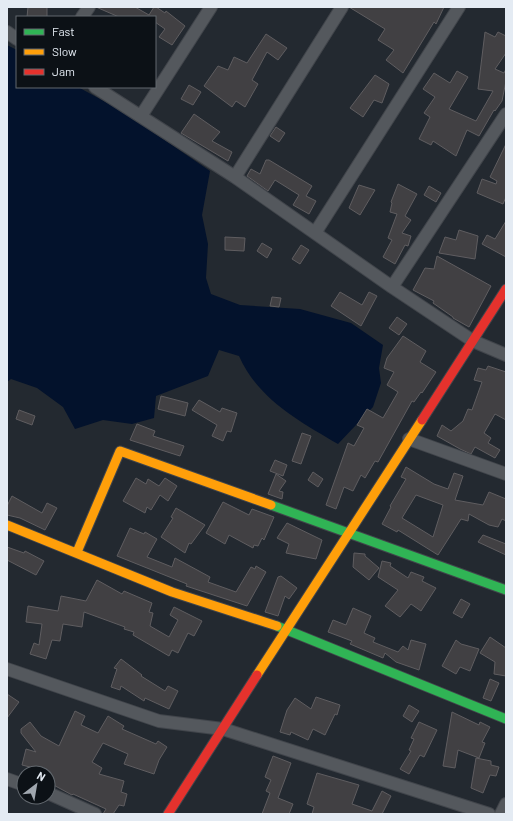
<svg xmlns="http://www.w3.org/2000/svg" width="513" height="821" font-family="Barlow,sans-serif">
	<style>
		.water { fill: #03122c }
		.building { fill: #414043; stroke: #5f5d60; fill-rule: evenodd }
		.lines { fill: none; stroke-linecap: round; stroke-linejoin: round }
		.street-casing { stroke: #41454b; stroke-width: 14 }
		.fast-casing { stroke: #41454b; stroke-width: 11 }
		.slow-casing { stroke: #41454b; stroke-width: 11 }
		.jam-casing { stroke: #41454b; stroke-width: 11 }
		.street { stroke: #54585d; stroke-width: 12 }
		.fast { stroke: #30b455; stroke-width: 9 }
		.slow { stroke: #ff9f0a; stroke-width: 9 }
		.jam { stroke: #e5322d; stroke-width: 9 }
	</style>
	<rect width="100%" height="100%" fill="#232930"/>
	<path class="water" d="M7 45 17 50V87H78L122 111 210 171 202 215 208 244 206 278 211 294 240 305 300 309 351 323 383 345 379 368 381 383 373 407 338 444C299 421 258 399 239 356L219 350 208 376 156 396 154 418 132 424 103 420 75 429 63 407 37 388 11 379 7 382Z"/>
	<path class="building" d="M28 7H47V17H27Z
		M96 7H135L149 15 154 7H156L165 13 166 11 185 26 172 45 159 37 165 29 155 22V17H119Z
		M349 7H444L436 24 434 22 403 73 386 60 394 50 378 40 385 29Z
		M485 32 495 37 498 32 506 36V53L495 69 504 73 506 69V81L502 101 495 111 494 110 479 136 467 130 456 156 433 141 431 145 419 139 430 117 424 113 435 97 423 89 434 73 450 83 457 71 468 77 449 109 476 121 493 91 478 89Z
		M266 34 287 48 278 60 267 52 252 80 258 84 245 107 236 101 232 107 204 86 218 66 228 70 234 57 247 63Z
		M375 75 389 84 382 103 374 100 363 117 350 108Z
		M189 85 201 92 193 105 181 99Z
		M194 114 220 132 212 141 232 152 228 161 181 133Z
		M276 127 285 133 279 142 270 136Z
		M506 144V197L503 204 477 193 482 179 496 184 497 181 490 177Z
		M266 160H269L312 186 306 196 316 201 309 214 293 205 299 195 275 180 268 191 247 176 251 169 260 174Z
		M398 184 417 194 405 216 411 220 402 233 411 236 408 246 405 245 395 264 383 257 392 240 388 238 397 214 390 212 392 203 391 202Z
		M359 185 375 190 360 215 349 208Z
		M429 186 441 193 436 202 424 195Z
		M506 221V257L482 244 487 235 495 239Z
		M459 230 478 236 475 259 439 253 445 237 456 240Z
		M225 237 245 238 244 251 225 250Z
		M262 243 272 249 267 258 257 251Z
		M301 245 309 250 300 264 292 259Z
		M437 256 491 286 469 327 453 318V317L433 303 434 301 413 290 425 268 434 269Z
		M340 292 362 305 369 292 377 296 361 326 331 306Z
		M272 297 281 298 279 307 270 306Z
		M397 317 407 324 399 335 389 328Z
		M403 336 426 351 420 362 436 372 422 393 421 392 414 402 412 401 378 462 375 461 365 478 361 475 353 491 344 487 336 509 326 505 348 443 354 446 364 428 357 425 367 409 383 418 398 392 387 385 394 372 384 368 387 358Z
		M488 366 506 372V420L495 414 484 433 491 438 488 443 500 450 495 458 475 447 471 454 460 449 437 436 442 425 451 431 463 421 468 409 472 410 482 382 474 380 478 368 486 370Z
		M161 396 188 403 185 416 158 409Z
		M199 400 220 412 222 408 237 413 231 432 227 431 223 441 212 436 217 425 192 410Z
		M19 410 35 416 32 425 16 419Z
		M137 424 155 431 153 436 184 446 180 456 130 440Z
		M302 433 311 436 301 464 292 461Z
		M275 460 287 465 283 476 270 471Z
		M406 467 434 484 448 489 454 473 463 476 455 500 483 505 489 492 506 499V521L502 519 498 527 489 525 469 514 468 521 461 519 438 555 398 530 397 532 382 524 391 507 390 506 406 479 401 477ZM416 495 443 505 433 537 402 518Z
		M313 472 323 479 318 487 308 480Z
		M276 474 286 481 279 491 283 492 282 499 268 494Z
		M136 478 146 484 148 479 159 486 165 478 177 486 168 501 160 495 151 510 147 507 145 513 123 501Z
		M12 496 42 513 47 503 57 508 45 530 20 518 7 515V506Z
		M223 502 249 515 252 509 274 517 264 540 262 538 258 546 254 545 253 548 229 535 225 544 206 533Z
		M176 508 205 525 191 544 189 543 185 553 161 537 173 518 171 517Z
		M287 523 322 540 316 559 286 553 289 544 277 538Z
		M130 528 144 534 145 532 157 539 147 557 172 567 175 558 210 577 208 582 236 592 251 567 255 569 256 566 266 572 247 606 186 586 187 584 117 556Z
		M483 535 506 544V555L478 542Z
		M7 547 24 553 25 551 44 561 36 575 7 560Z
		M354 553 365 554V556L379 568 369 580 353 567Z
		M382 561 391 563 390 566 408 578 411 572 424 577 422 581 436 588 421 611 411 604 400 617 385 606 398 590 378 577Z
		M281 576 297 588 289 599 285 596 278 616 265 612 278 577Z
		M97 580 122 594 124 591 152 603 149 612 153 613 150 626 169 637 178 620 170 615 174 607 202 621 194 636 188 633 178 653 172 650 169 656 133 635 134 632 124 629 125 627 84 612 82 627 63 624 60 641 52 640 46 659 30 654 34 643 39 645 42 624 26 622 28 606 58 611 61 596 86 601Z
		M461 599 470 604 462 618 453 613Z
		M353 608 371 616 364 633 375 638 373 642 398 652 403 646 408 650 411 640 426 644 419 670 396 662 385 653 383 658 350 644 352 641 328 632 333 620 346 625Z
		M490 637 506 648V676L494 674 495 662 480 653Z
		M456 640 461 644 479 649 470 671 460 667 456 674 442 666Z
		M121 659 142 675 141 676 165 691 168 686 178 691 169 709 145 698 144 701 121 686 120 690 111 687 117 669 114 668Z
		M490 679 499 683 491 701 483 698Z
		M7 694 19 702 7 718Z
		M316 697 340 705 337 715 335 714 325 735 313 729 308 740 291 732 290 735 280 732 287 710 295 698 311 709Z
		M409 705 419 711 412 722 403 716Z
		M75 711 85 716 81 725 98 733 108 716 124 726 122 729 156 744 158 741 167 747 159 760 154 774 124 764 128 754 103 743 92 762 102 768 99 774 124 781 121 792 127 794 124 806 119 805 113 814H103L106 809 73 794 72 795 48 782V773H28L30 767 22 765 26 749 36 752 21 733V729L30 722 41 736 59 746Z
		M452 712 479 725 480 722 490 727 482 742 485 743 479 758 458 750 455 768 443 766Z
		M419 722 437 730 424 757 420 755 409 774 400 769 411 751 409 750 414 739 411 738Z
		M273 756 291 763 278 798 293 804 289 814H262L270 793 266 791 271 780 265 777Z
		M476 758 491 761V765L499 767 496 776 490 775 483 793 471 788Z
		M317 773 359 785 352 804 372 811 382 791 391 796 382 814H312L314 807 307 804Z"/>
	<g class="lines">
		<defs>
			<path id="street" d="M82 17 89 7
				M7 32 17 39
				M95 87 235 177 392 287 473 341 506 355
				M141 116 211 7
				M235 177 342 7
				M315 233 459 7
				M392 287 506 114
				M409 439 506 474
				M7 669 159 721 223 729 489 814
				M7 779 24 785
				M48 793 95 814
				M501 814 506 804"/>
			<path id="fast" d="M271 505 506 590
				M277 626 506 719"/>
			<path id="slow" d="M7 525 172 592 277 626
				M77 552 120 451 271 505
				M257 675 422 420"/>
			<path id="jam" d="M422 420 506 289
				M168 814 257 675"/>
		</defs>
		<use href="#street" class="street-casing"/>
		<use href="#fast" class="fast-casing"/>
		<use href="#slow" class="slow-casing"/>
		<use href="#jam" class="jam-casing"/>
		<use href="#street" class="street"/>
		<use href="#fast" class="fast"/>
		<use href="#slow" class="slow"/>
		<use href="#jam" class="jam"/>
	</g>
	<rect width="513" height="821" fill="none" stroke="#e4ebf3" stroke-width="16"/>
	<rect x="16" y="16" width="140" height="72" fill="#0c1116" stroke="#62686e"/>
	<rect x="24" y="29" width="20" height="6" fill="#30b455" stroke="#62686e"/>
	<text x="52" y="36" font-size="12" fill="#e4ebf3">Fast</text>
	<rect x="24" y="49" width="20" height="6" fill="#ff9f0a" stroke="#62686e"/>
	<text x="52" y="56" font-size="12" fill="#e4ebf3">Slow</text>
	<rect x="24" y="69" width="20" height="6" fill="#e5322d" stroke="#62686e"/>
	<text x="52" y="76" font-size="12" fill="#e4ebf3">Jam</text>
	<g transform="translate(36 785) rotate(31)"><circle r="19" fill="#0c1116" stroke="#62686e"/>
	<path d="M0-3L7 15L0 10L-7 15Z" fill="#a0a7af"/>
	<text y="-6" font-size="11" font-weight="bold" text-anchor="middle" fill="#e4ebf3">N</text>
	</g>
</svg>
